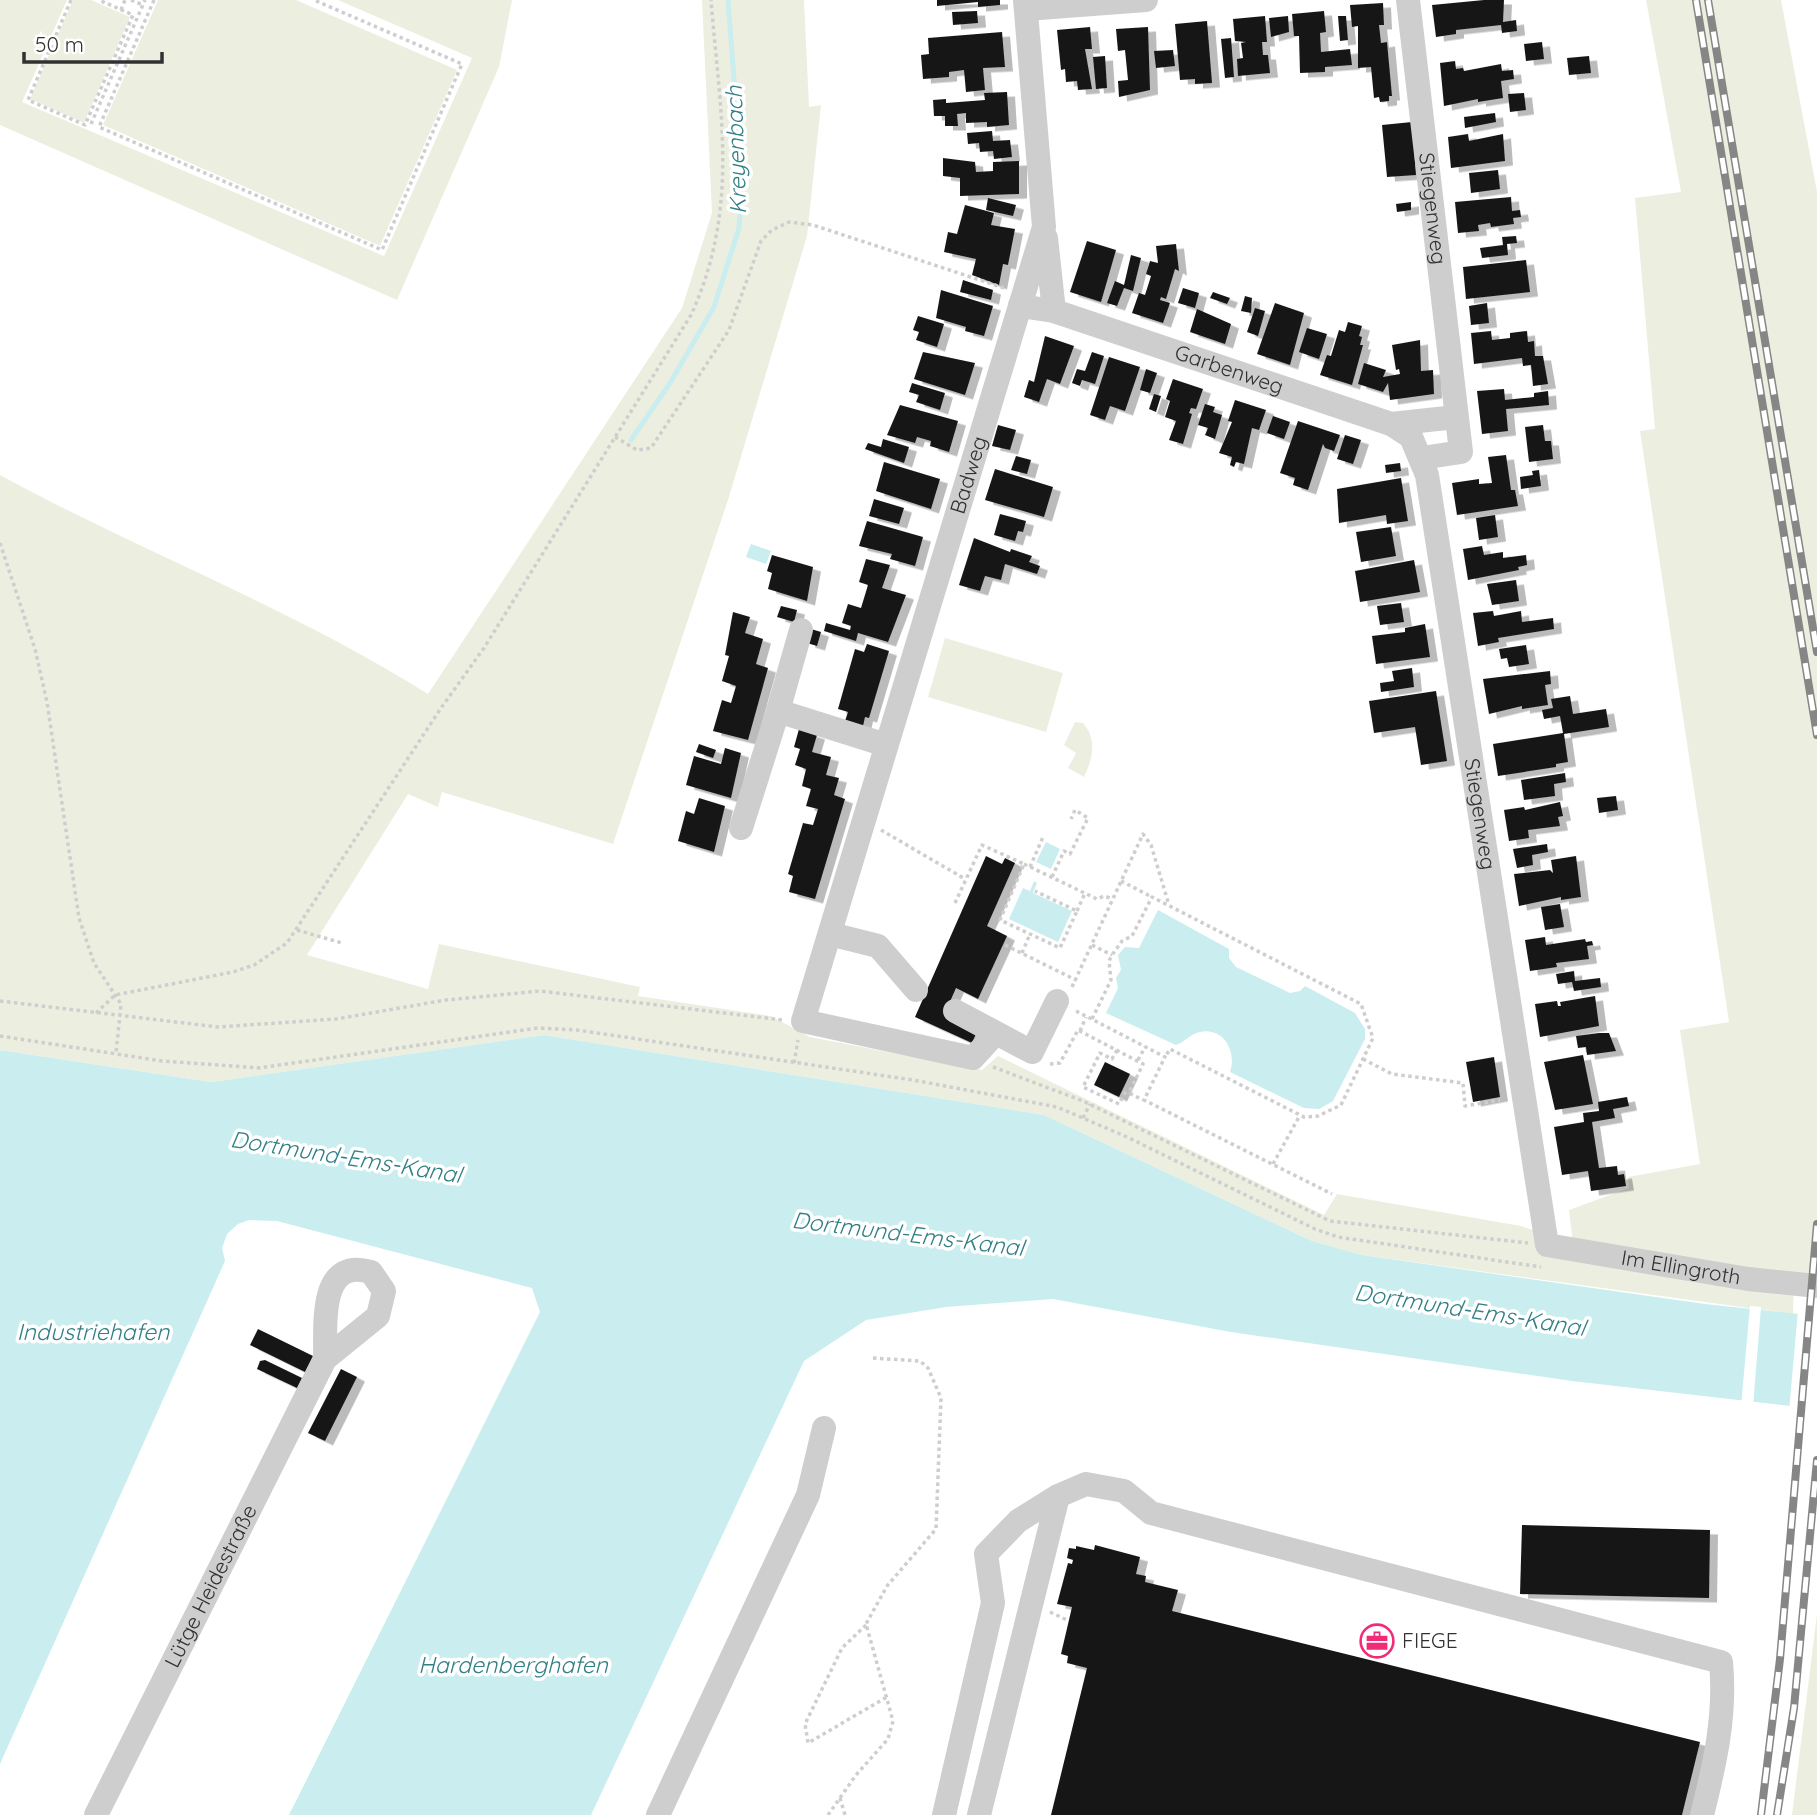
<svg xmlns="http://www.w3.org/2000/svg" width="1817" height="1815" font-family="Quicksand,sans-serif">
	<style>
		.green { fill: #ecefdf }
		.water { fill: #caedef }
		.pier { fill: #fff }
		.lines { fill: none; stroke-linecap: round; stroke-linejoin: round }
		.stream { stroke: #caedef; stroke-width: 5 }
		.building { fill: #181818; filter: url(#shadow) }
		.path { stroke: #cecece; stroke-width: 3.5; stroke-dasharray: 3.5 3.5; stroke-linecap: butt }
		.minor { stroke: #cecece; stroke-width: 24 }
		.rail-casing { stroke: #868686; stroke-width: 8 }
		.rail { stroke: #fff; stroke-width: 5; stroke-dasharray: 16; stroke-linecap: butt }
		.labels { text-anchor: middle; stroke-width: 7; stroke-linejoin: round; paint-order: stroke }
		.street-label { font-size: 21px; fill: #313131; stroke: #fff }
		.poi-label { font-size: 21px; fill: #313131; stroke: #fff; text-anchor: start }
		.water-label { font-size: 23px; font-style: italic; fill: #328085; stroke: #fff }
	</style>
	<defs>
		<filter id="shadow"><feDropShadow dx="8" dy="4.5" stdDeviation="0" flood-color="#0004"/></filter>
	</defs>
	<rect width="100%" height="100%" fill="#fff"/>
	<path class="green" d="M0 0H67L22 102 384 256 472 58 338 0H512L499 67 397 300 0 125Z
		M73 0H91L130 17 84 123 30 99Z
		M158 0H296L457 70 380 246 103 125Z
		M702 0H804L809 107 821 105 807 236 728 500 613 844 442 792 438 807 408 794 307 955 428 989 439 944 640 987 638 996 771 1016 810 1037 982 1070 998 1056 1324 1215 1337 1194 1521 1226 1573 1244 1569 1210 1629 1188 1628 1177 1700 1164 1680 1030 1729 1022 1640 431 1655 429 1635 198 1681 192 1646 0H1781L1817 192V1283L1794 1281 1793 1314 1362 1255 1312 1241 1044 1115 544 1035 211 1082 0 1050V475C141 552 292 608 428 694L682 308 712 213Z
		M945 638 1063 673 1046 732 928 697Z
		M1075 722 1083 723C1098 740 1092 760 1084 777L1068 768 1076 753 1064 745Z
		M1817 1614V1815H1792Z"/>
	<path class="water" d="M751 544 771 551 766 564 746 557Z
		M1046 842 1060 849 1051 869 1036 862Z
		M1034 881 1037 883 1033 893 1072 911 1058 942 1009 919 1023 888 1030 891Z
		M1158 910 1229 949V958L1236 967 1290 993 1300 991 1305 986 1355 1013 1365 1029V1039L1333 1101 1319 1109 1304 1108 1230 1072C1237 1052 1224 1027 1200 1032 1190 1034 1185 1042 1176 1045L1106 1013 1118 988 1116 978 1121 970 1118 955 1125 947 1139 948Z
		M544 1035 1044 1115 1312 1241 1362 1255 1705 1304 1817 1316V1409L1572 1381 1231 1332 1053 1299 946 1307 866 1320 804 1361 591 1815H289L540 1312 532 1288 277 1221 249 1220 238 1224 227 1234 222 1248 225 1261 0 1764V1050L211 1082Z"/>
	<path class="pier" d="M1750 1306 1761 1307 1753 1407 1741 1406Z
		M1798 1311 1817 1313V1413L1789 1411Z"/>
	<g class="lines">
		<path class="stream" d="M631 440 670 383 714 307 739 228 742 185 728 0"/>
	</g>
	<path class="building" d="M937 0H1000V5L978 7V2L937 6Z
		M1484 0H1504L1503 22 1516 20 1517 31 1502 33 1501 25 1456 30V34L1436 37 1432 5Z
		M1383 3 1384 25H1379L1381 43 1387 42 1392 96H1389V101L1380 102 1379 97 1374 98 1371 67 1358 68V26L1352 27 1350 5Z
		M977 11 978 23 953 25 952 12Z
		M1324 11 1326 32 1320 33 1321 52 1350 49 1352 65 1325 67V72L1300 73 1299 36H1294L1292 14Z
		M1265 16 1267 42H1262L1263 55H1268L1270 73 1238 76 1237 59 1243 58 1241 43 1246 42 1235 41 1233 19Z
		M1288 16 1289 32 1271 37 1269 18Z
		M1338 16H1346L1348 40 1340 41Z
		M1207 21 1212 83 1195 84V79L1180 80 1175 24Z
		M1090 27 1092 49H1085L1092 89 1078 90 1077 81 1066 82 1065 69 1061 70 1057 30Z
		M1148 27 1150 90 1119 97 1118 81 1128 80 1125 50 1118 51 1116 29Z
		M1002 32 1005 67 983 68 985 90 966 92 964 70 949 72V77L923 79 921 55 929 54 928 38Z
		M1231 38 1234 77 1225 78 1221 39Z
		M1542 42 1544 59 1526 61 1524 44Z
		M1173 50 1175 66 1156 68 1154 51Z
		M1105 56 1107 88 1096 89 1093 57Z
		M1589 56 1591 73 1569 75 1567 58Z
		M1455 61 1456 69 1463 68 1464 71 1501 64 1502 71 1513 70 1514 79 1501 81 1503 98 1478 102V99L1444 106 1440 63Z
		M1007 92 1009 125 987 127V122L966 123V113L957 114 958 126H945V116H934L933 100 946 99V103L985 100 984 93Z
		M1524 93 1526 110 1510 112 1508 94Z
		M1495 113 1496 122 1465 128 1464 117Z
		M1412 122 1416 175 1387 177 1382 125Z
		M992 131 993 141 1010 140 1012 157 994 159 993 151 980 152 979 143 968 144 967 133Z
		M1468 134 1469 141 1503 134 1505 161 1451 168 1448 137Z
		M943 158 975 162 976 172 993 171V162L1019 161V194L960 196V178L943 176Z
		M1498 170 1500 189 1471 193 1469 173Z
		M1511 197 1512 211 1520 210 1521 217 1513 218 1514 224 1491 227 1490 223 1478 225 1479 231 1458 233 1455 202Z
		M988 198 1016 205 1013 216 986 210Z
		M1411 202V210L1397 212 1396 204Z
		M965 205 994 213 991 225 1015 229 1008 265 1003 264 999 285 972 275 976 259 944 252 948 232 957 234Z
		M1516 236 1517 243 1507 244 1508 255 1482 258 1480 248 1503 245 1502 237Z
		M1087 241 1116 250 1101 302 1070 292Z
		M1176 244 1179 271 1175 269 1166 299 1161 297 1160 300 1170 303 1163 323 1132 313 1139 293 1145 295 1151 276 1146 274 1150 261 1158 263 1156 246Z
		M1131 255 1141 258 1133 291 1124 288 1117 306 1107 303 1115 281 1124 285Z
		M1526 260 1530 292 1466 299 1463 267Z
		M963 280 993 290 991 300 960 292Z
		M1183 288 1199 293 1195 308 1178 303Z
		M941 290 993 306 984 336 965 331 966 327 936 318Z
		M1213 292 1230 298 1227 304 1210 298Z
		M1245 296 1252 298 1251 313 1241 311Z
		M1275 303 1304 313 1290 365 1257 354Z
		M1487 303 1489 323 1471 325 1469 306Z
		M1255 308 1265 311 1258 336 1247 332Z
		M1197 309 1231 324 1225 344 1190 332Z
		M918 316 944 324 937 347 916 340 919 332 913 330Z
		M1348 322 1362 326 1359 336 1362 337 1360 345H1363L1352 385 1320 375 1327 355 1331 356 1339 330 1345 332Z
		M1307 328 1327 334 1319 359 1299 352Z
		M1491 331 1492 340 1510 338V333L1527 331 1528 342 1534 341 1535 356H1543L1548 384 1533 386 1531 365 1523 366 1522 358 1474 364 1471 333Z
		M1045 336 1074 346 1060 384 1047 379 1039 402 1024 397 1029 380 1034 382Z
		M1420 340 1421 371 1433 370 1434 394 1390 400 1388 383 1383 392 1358 384 1364 363 1386 370 1383 377 1400 374 1399 369 1396 370 1392 345Z
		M923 352 975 363 965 395 914 379Z
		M1092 352 1104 356 1095 384 1082 380 1080 386 1072 383 1077 369 1085 371Z
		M1109 357 1140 367 1125 411 1110 406 1105 420 1090 415Z
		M1146 369 1157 373 1150 393 1140 390Z
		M1173 379 1203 389 1196 409 1191 408 1189 413 1192 414 1183 444 1169 440 1176 421 1165 417 1170 401 1166 399Z
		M912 383 945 393 940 410 916 402 919 395 909 392Z
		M1504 389 1505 400 1534 397V393L1548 391 1549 405 1506 409 1508 431 1482 434 1477 391Z
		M1154 394 1161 396 1156 412 1149 409Z
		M1235 400 1266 410 1259 430 1252 428 1244 464 1236 462 1234 467 1230 465 1232 457 1219 453 1232 422 1228 421Z
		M1205 404 1215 407 1213 412 1222 415 1215 439 1205 435 1208 428 1198 425Z
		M900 405 958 421 949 452 930 446 931 441 917 437 915 443 887 435Z
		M1273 416 1290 422 1284 439 1267 433Z
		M1298 421 1340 435 1334 451 1325 448 1323 444 1308 490 1293 485 1295 478 1280 473Z
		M998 425 1016 430 1010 450 992 446Z
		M1543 425 1545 441H1551L1553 459 1529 462 1525 427Z
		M1345 435 1361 440 1353 464 1337 459Z
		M883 439 909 447 904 463 865 449 868 443 881 447Z
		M1506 455 1511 490H1515L1518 506 1457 515 1452 483 1479 479V484L1492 483 1488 457Z
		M1016 456 1031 460 1027 474 1011 470Z
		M884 462 940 479 931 509 876 491Z
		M1400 463 1401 471 1386 473 1385 465Z
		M995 469 1053 487 1044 517 985 500Z
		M1539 470 1541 486 1521 489 1520 477 1533 475 1532 471Z
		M1401 478 1408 521 1387 524 1386 515 1339 523 1337 489Z
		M874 499 904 508 899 524 869 516Z
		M1000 514 1026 521 1023 532 1018 531 1015 541 994 535Z
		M1495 515 1498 537 1479 540 1476 518Z
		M867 521 923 537 915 566 890 559 892 554 859 546Z
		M1391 527 1396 556 1361 562 1356 532Z
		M974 538 1010 552 1011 549 1032 556 1029 562 1040 566 1037 574 1005 564 1001 580 985 576 980 591 959 585Z
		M1482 546 1484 555 1503 552V558L1526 555 1527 565 1518 567 1519 570 1468 580 1463 549Z
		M772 555 813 567 807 601 768 589 772 573 767 571Z
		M866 559 890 565 882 588 906 595 888 642 858 633 856 641 824 631 826 623 850 630 851 626 842 623 848 604 861 608 868 585 859 582Z
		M1414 560 1420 592 1360 602 1355 571Z
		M1516 580 1519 601 1492 605 1487 584Z
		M1401 603 1404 622 1380 625 1377 606Z
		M781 606 797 610 794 622 777 617Z
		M1493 611 1494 616 1521 611 1522 622 1553 618 1554 629 1498 638 1499 642 1478 646 1473 613Z
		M733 612 750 617 745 633 763 639 756 664 768 668 748 740 713 731 722 700 731 703 736 686 722 681 729 656 725 655Z
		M1425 624 1430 657 1376 664 1372 636 1405 632V628Z
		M811 629 821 632 817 646 807 643Z
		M867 644 889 651 869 718 865 717 863 726 845 721 848 712 838 709 855 649 864 652Z
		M1526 645 1529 664 1509 667 1507 658 1501 659 1499 649Z
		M1412 668 1414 687 1381 692 1380 683 1394 681 1392 671Z
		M1550 671 1551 684 1545 685 1548 705 1522 709V706L1489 714 1483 679Z
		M1436 691 1447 761 1421 765 1415 727 1374 733 1369 701Z
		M1570 696 1573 714 1606 709 1609 727 1564 734 1568 762 1556 764V767L1498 776 1493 744 1563 733 1560 716 1544 719 1542 710 1553 708 1551 699Z
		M799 729 817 735 812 752 831 757 826 775 839 778 834 795 845 799 815 899 789 892 793 876 788 874 803 823 813 825 818 809 806 806 811 789 802 786 806 769 795 765 800 749 794 747Z
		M699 744 716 750 713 758 696 752Z
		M725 748 741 753 731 798 686 785 694 756 721 764Z
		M1565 773 1566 782 1554 784 1555 796 1524 800 1521 780Z
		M1616 796 1618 810 1599 813 1597 798Z
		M699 798 725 806 714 852 678 841 686 811 694 814Z
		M1560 802 1563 816 1558 817 1560 826 1528 830 1529 838 1509 841 1504 810 1524 807 1525 810Z
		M1547 844 1548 852 1532 855 1533 865 1517 868 1513 849Z
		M986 856 1002 864 1005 858 1015 863 987 926 1007 936 978 999 956 988 945 1013 978 1029 972 1043 915 1017Z
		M1576 856 1581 897 1561 900V897L1519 906 1514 874 1550 870 1553 873 1551 860Z
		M1560 904 1564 927 1545 930 1541 907Z
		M1545 937 1546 945 1585 939 1586 942 1592 941 1593 945 1587 946 1589 959 1556 963 1557 967 1530 971 1525 940Z
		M1574 971 1575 981 1600 978 1601 987 1574 991 1572 982 1558 984 1556 974Z
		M1595 996 1599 1026 1540 1037 1535 1004 1557 1001 1558 1006H1561L1560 1002Z
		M1599 1033H1609L1616 1051 1587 1055 1586 1047 1578 1048 1576 1036Z
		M1583 1055 1593 1104 1555 1110 1544 1062Z
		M1494 1057 1500 1097 1473 1102 1466 1062Z
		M1105 1062 1130 1074 1119 1097 1094 1085Z
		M1627 1097 1629 1106 1613 1109 1615 1118 1592 1122 1599 1168 1617 1166 1618 1175 1624 1174 1626 1186 1591 1191 1588 1171 1562 1175 1554 1127 1584 1122 1583 1113 1599 1111 1598 1102Z
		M258 1329 313 1356 305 1372 250 1345Z
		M265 1360 302 1378 297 1388 257 1369 260 1361Z
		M341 1369 357 1377 325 1441 308 1433Z
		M1522 1525 1710 1530 1709 1598 1520 1594Z
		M1095 1545 1140 1557 1136 1574 1146 1576 1145 1582 1178 1590 1172 1611 1700 1742 1682 1815H1051L1087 1668 1067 1663 1068 1656 1061 1654 1072 1607 1057 1604 1068 1563 1072 1564 1073 1560 1067 1558 1069 1548 1076 1549V1546L1094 1550Z"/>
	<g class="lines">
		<path class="path" d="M71 0 28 100 85 125 133 15 99 0
			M131 0 143 5
			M154 0 99 127 382 250 462 64 314 0
			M121 10 125 0
			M91 124 145 0
			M615 437 637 450 651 448 729 330 761 241 772 230 789 222 813 225 1004 288
			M0 543 35 649 47 702 79 918 94 963 121 1004 116 1053
			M881 830 965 879
			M1024 864 1097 899 1104 896 1113 899
			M1030 867 1043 837
			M1052 877 1064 851 1070 854 1088 818 1075 810 1071 819
			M1121 881 1152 897
			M955 903 982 845 1024 864 1000 920 1060 948 1077 911 1035 891
			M1077 911 1085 893
			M297 930 342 943
			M1005 945 1076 980
			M1092 945 1112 955
			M1022 953 1030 934
			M1072 987 1143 834 1151 845 1169 905
			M0 1001 218 1027 336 1019 446 1000 540 991 783 1020
			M1076 1011 1165 1057 1144 1100 1332 1194
			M96 1013 115 995 233 972 254 965 287 943 441 708 484 648 691 315C740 208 720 113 711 0
			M1092 1019 1111 980 1109 961 1112 955 1122 941 1132 936 1152 897 1361 1004 1373 1038 1341 1105 1318 1116 1304 1117 1170 1049 1165 1057
			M1080 1031 1086 1017
			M0 1036 162 1061 259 1068 538 1028 577 1030 913 1080 1057 1107 1127 1137 1315 1229 1338 1237 1541 1267
			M1117 1050 1112 1059 1100 1053 1083 1087 1119 1104 1126 1091 1129 1093
			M1363 1059 1392 1074 1463 1083 1465 1106 1500 1100
			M1138 1060 1145 1047
			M794 1063 798 1040
			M1050 1064 1060 1063 1078 1030 1143 1064 1129 1093 1143 1100
			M993 1067 1083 1101 1330 1221 1528 1243
			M1083 1118 1090 1104
			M1273 1164 1300 1115
			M1050 1612 1069 1621
			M866 1625 842 1648 805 1724 808 1743 887 1697
			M840 1798 845 1815
			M828 1815 856 1775 888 1739 893 1721 866 1624 887 1586 936 1529 941 1398 928 1368 920 1361 872 1358"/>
		<g class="minor">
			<path id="s1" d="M1408 0 1461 452 1422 458"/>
			<path d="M1026 9 1146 0"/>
			<path d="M1046 238 1054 311"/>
			<path id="s2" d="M1020 306 1054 311 1391 424 1411 437 1427 475 1547 1245 1748 1279 1817 1286"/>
			<path d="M1391 424 1456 417"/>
			<path d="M778 711 801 630"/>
			<path d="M741 828 778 711 886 745"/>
			<path d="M830 934 878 946 916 990"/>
			<path d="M955 1011 1032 1052 1057 1001"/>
			<path id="s3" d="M995 1034 973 1058 803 1021 1044 227 1025 0"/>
			<path id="s4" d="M96 1815 325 1359C326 1326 318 1256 371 1272L384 1291 378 1316 325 1359"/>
			<path d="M658 1815 808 1495 824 1428"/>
			<path d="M944 1815 993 1603 986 1554 1018 1521 1058 1496 1086 1484 1124 1491 1151 1513 1721 1662C1726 1716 1715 1763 1702 1815"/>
			<path d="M979 1815 1058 1496"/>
		</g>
		<defs>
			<path id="rail" d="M1696 0 1817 735
				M1708 0 1817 652
				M1761 1815 1780 1659 1817 1224
				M1777 1815 1794 1708 1817 1460"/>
		</defs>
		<use href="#rail" class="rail-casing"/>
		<use href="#rail" class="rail"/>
	</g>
	<defs>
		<symbol id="office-ring" viewBox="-11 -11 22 22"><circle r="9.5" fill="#fff" stroke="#f12b78" stroke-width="1.5"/><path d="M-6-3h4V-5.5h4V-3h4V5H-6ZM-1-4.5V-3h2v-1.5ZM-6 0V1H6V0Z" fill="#f12b78"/></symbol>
	</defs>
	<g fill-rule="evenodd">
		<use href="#office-ring" x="1358" y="1622" width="38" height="38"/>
	</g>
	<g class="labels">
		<g class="street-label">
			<text dy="7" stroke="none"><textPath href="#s1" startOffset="210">Stiegenweg</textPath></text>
			<text dy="7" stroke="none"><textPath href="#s2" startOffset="219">Garbenweg</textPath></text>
			<text dy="7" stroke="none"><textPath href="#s3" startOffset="777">Badweg</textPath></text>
			<text dy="7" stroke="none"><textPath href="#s2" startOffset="798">Stiegenweg</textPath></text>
			<text dy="7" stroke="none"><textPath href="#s2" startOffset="1370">Im Ellingroth</textPath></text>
			<text dy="7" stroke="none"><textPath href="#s4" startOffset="256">Lütge Heidestraße</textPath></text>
		</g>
		<g class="poi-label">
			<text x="1402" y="1648">FIEGE</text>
		</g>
		<g class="water-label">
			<text transform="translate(736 150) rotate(-92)" y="8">Kreyenbach</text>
			<text transform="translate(346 1157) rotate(9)" y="8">Dortmund-Ems-Kanal</text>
			<text transform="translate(908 1234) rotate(7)" y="8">Dortmund-Ems-Kanal</text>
			<text transform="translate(1470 1310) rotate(9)" y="8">Dortmund-Ems-Kanal</text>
			<text x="93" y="1340">Industriehafen</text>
			<text x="513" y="1673">Hardenberghafen</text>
		</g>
	</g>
	<path d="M24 52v10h138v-10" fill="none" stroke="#313131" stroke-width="3.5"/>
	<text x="35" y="52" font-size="21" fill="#313131" stroke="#ffffff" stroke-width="5" paint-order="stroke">50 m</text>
</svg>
